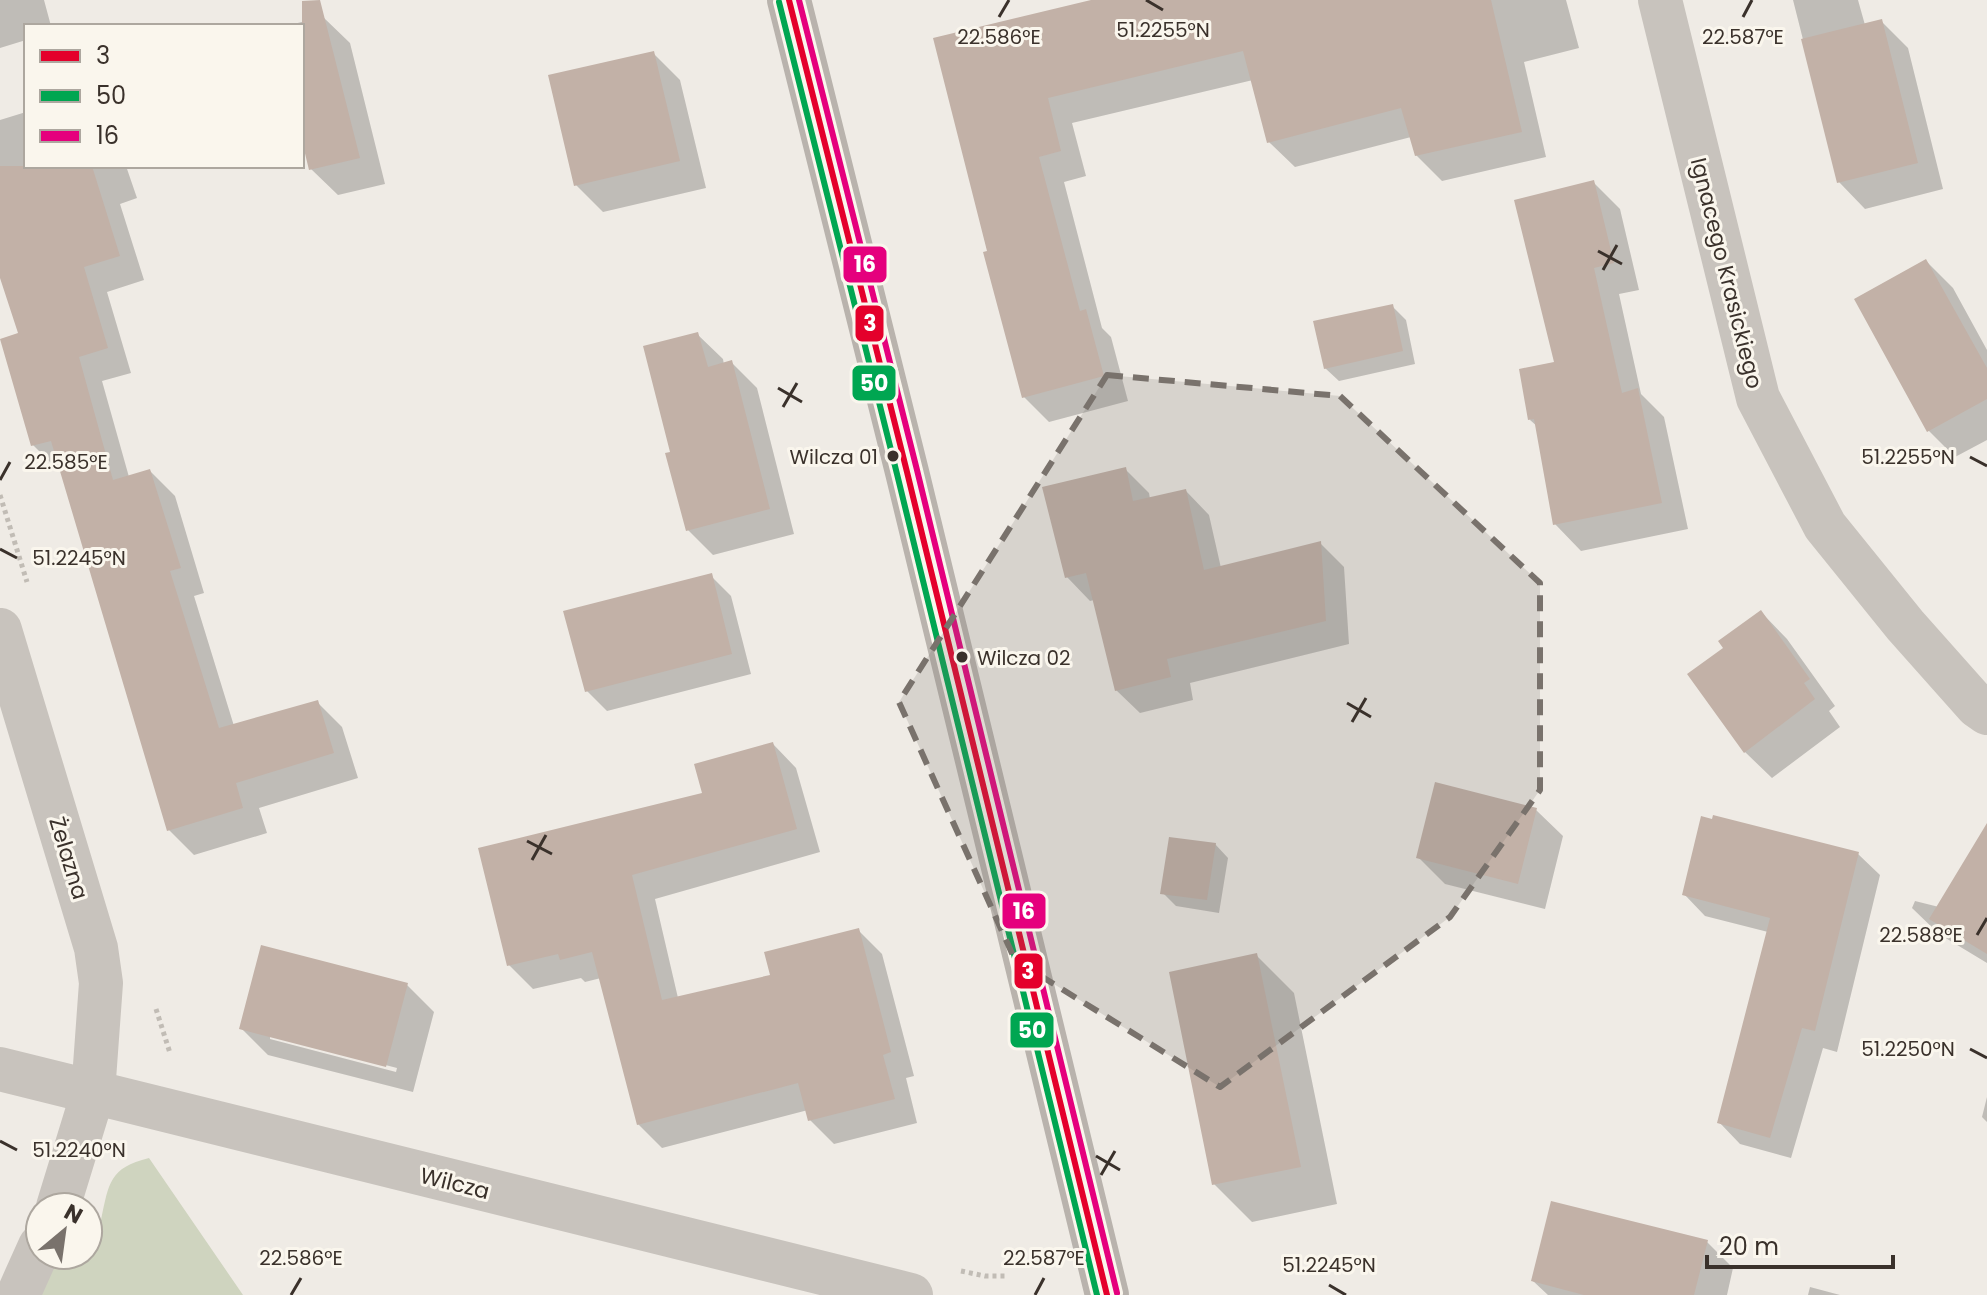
<svg xmlns="http://www.w3.org/2000/svg" width="1987" height="1295" font-family="Poppins,sans-serif">
	<style>
		.green { fill: #cfd4bf }
		.shadow { fill: #0003; fill-rule: evenodd }
		.building { fill: #c2b1a7 }
		.lines { fill: none; stroke-linecap: round; stroke-linejoin: round }
		.path { stroke: #c1bcb5; stroke-width: 5; stroke-dasharray: 4 4; stroke-linecap: butt }
		.street { stroke: #c8c3bd; stroke-width: 44 }
		.secondary { stroke: #b9b3ad; stroke-width: 44 }
		.bus-1-casing { stroke: #faf6ed; stroke-width: 12 }
		.bus-2-casing { stroke: #faf6ed; stroke-width: 12 }
		.bus-3-casing { stroke: #faf6ed; stroke-width: 12 }
		.bus-1 { stroke: #e4002b; stroke-width: 6 }
		.bus-2 { stroke: #00a651; stroke-width: 6 }
		.bus-3 { stroke: #e5007d; stroke-width: 6 }
		.marked { fill: #79726c; fill-opacity: 0.2; stroke: #79726c; stroke-width: 6; stroke-dasharray: 16 10; stroke-linejoin: round }
		.ticks { fill: none; stroke: #3a312b; stroke-width: 3 }
		.bus-dot { fill: #3a312b; stroke: #faf6ed; stroke-width: 3 }
		.labels { text-anchor: middle; stroke-width: 6; stroke-linejoin: round; paint-order: stroke }
		.bus-label { font-size: 20px; fill: #3a312b; stroke: #faf6ed; text-anchor: end }
		.street-label { font-size: 22px; fill: #3a312b; stroke: #faf6ed }
		.ticks-label { font-size: 20px; text-anchor: middle; fill: #3a312b; stroke: #faf6ed; stroke-width: 6; stroke-linejoin: round; paint-order: stroke }
		.line-badge { stroke: #faf6ed; stroke-width: 3 }
		.badge-label { font-size: 22px; text-anchor: middle; font-weight: bold; fill: #fff }
	</style>
	<rect width="100%" height="100%" fill="#efebe5"/>
	<path class="green" d="M149 1158 243 1295H33L53 1255H88V1216L101 1220C109 1183 109 1168 149 1158Z"/>
	<path class="shadow" d="M0 0H44L51 26H26V40L0 48Z
		M1099 0H1566L1579 48 1524 62 1546 157 1442 181 1416 155 1411 137 1295 167 1269 142 1253 80 1072 123 1086 176 1064 182 1102 328 1111 337 1128 401 1049 422 1024 397 935 40Z
		M1793 0H1858L1865 25 1881 21 1908 48 1943 189 1865 209 1839 182Z
		M323 17 350 43 385 184 338 195 311 169 302 132V26H285Z
		M653 53 680 80 706 188 603 212 576 185Z
		M26 112V166H126L137 198 120 204 144 280 107 292 131 373 102 381 129 477 150 471 175 496 204 593 194 596 234 726 317 702 342 727 358 778 259 808 267 833 194 855 169 830 61 469 58 470 33 445 20 334 0 274V120Z
		M1593 182 1620 209 1639 290 1619 294 1641 394 1664 417 1688 529 1581 551 1555 524 1538 427 1530 420 1557 363Z
		M1926 261 1953 288 1987 350V440L1955 457 1929 431Z
		M1392 306 1406 320 1415 364 1339 381 1325 368Z
		M697 334 723 359 724 365 732 363 757 388 794 534 713 555 688 530 673 453Z
		M1125 469 1149 493 1150 499 1186 491 1209 515 1221 568 1320 543 1344 567 1349 644 1190 683 1193 700 1140 713 1116 690 1094 600 1090 601 1067 577Z
		M711 576 731 596 751 674 607 711 587 691Z
		M1761 612 1787 639 1835 706 1829 711 1840 727 1772 778 1745 752 1726 649Z
		M773 744 796 768 820 852 655 899 678 998 773 976 858 930 882 954 914 1076 906 1078 917 1123 834 1144 810 1120 808 1110 662 1148 638 1124 601 978 585 982 581 978 533 989 509 965 704 794Z
		M1536 810 1563 836 1545 909 1445 884 1418 857Z
		M1215 844 1228 858 1219 913 1176 906 1163 893Z
		M1987 849V963L1939 934 1912 908 1915 901 1939 907Z
		M1858 854 1880 875 1837 1052 1823 1048 1791 1158 1740 1144 1719 1122 1768 932 1705 916 1684 894Z
		M1256 955 1294 993 1337 1204 1252 1222 1214 1184Z
		M407 985 434 1012 413 1092 268 1055 241 1028ZM270 1035 397 1068 396 1072 270 1039Z
		M1987 1097V1122L1982 1117Z
		M1706 1241 1733 1268 1727 1295H1548L1533 1281Z
		M1810 1287 1840 1295H1808Z"/>
	<path class="building" d="M320 0 360 158 309 170 302 141V1Z
		M1091 0H1491L1522 132 1415 156 1401 108 1267 143 1243 51 1048 98 1061 151 1039 157 1080 311 1086 309 1104 376 1022 398 983 252 987 251 933 38Z
		M1882 19 1918 163 1837 183 1801 39Z
		M654 51 680 161 574 186 548 75Z
		M0 166H92L120 256 84 267 108 348 79 357 113 480 150 469 181 568 170 571 219 728 318 700 334 753 236 783 243 808 167 831 51 441 31 446 0 339 18 333 0 278Z
		M1594 180 1614 263 1594 268 1622 393 1638 388 1662 503 1553 525 1534 419 1528 420 1519 369 1554 362 1514 200Z
		M1926 259 1987 368V399L1927 432 1854 299Z
		M1393 304 1403 351 1324 369 1313 321Z
		M698 332 708 367 732 360 770 509 686 531 665 453 670 452 643 346Z
		M1126 467 1133 501 1186 489 1204 570 1321 541 1326 621 1167 659 1171 677 1115 691 1086 573 1065 578 1042 487Z
		M712 573 732 654 585 692 563 611Z
		M1761 610 1810 679 1804 683 1815 699 1744 753 1687 674 1723 648 1718 641Z
		M773 742 797 829 632 875 662 1000 770 975 764 952 859 928 891 1052 883 1055 895 1099 808 1121 798 1083 637 1125 592 952 560 960 558 954 507 966 478 848 702 793 694 764Z
		M1435 782 1537 808 1518 884 1416 858Z
		M1713 815 1859 852 1815 1031 1802 1028 1770 1138 1717 1123 1770 918 1682 895 1701 816 1712 819Z
		M1987 823V954L1929 919Z
		M1169 837 1216 843 1207 900 1160 894Z
		M261 945 408 983 386 1067 239 1029Z
		M1257 953 1301 1167 1212 1185 1169 972Z
		M1551 1201 1708 1240 1694 1295H1584L1531 1281Z"/>
	<g class="lines">
		<path class="path" d="M0 495 27 582
			M156 1009 170 1053
			M961 1271 985 1276H1007"/>
		<path class="street" d="M1660 0 1758 398 1825 526 1905 625 1977 706 1987 713
			M0 630 96 948 101 983 93 1093 58 1207
			M0 1069 911 1295
			M18 1295 40 1246"/>
		<path class="secondary" d="M789 0 907 472 1107 1295"/>
		<defs>
			<path id="bus-1" d="M789 0 907 472 1107 1295"/>
			<path id="bus-2" d="M779 2 897 474 1097 1295"/>
			<path id="bus-3" d="M799 0 917 470 1117 1293"/>
		</defs>
		<use href="#bus-1" class="bus-1-casing"/>
		<use href="#bus-2" class="bus-2-casing"/>
		<use href="#bus-3" class="bus-3-casing"/>
		<use href="#bus-1" class="bus-1"/>
		<use href="#bus-2" class="bus-2"/>
		<use href="#bus-3" class="bus-3"/>
	</g>
	<path class="marked" d="M1107 375 1340 396 1540 583V790L1450 917 1220 1087 1015 960 899 702Z"/>
	<path class="ticks" d="M1146 0 1163 10M999 17 1009 0M1743 17 1752 0M1598 251 1622 264M1603 270 1617 245M778 388 802 402M783 407 797 383M1970 457 1987 466M0 480 10 462M0 549 17 558M1347 703 1371 717M1352 722 1366 698M527 841 552 854M532 860 546 835M1977 935 1987 918M1970 1049 1987 1058M0 1141 17 1150M1096 1156 1120 1170M1101 1175 1115 1151M1329 1285 1346 1295M291 1295 301 1278M1035 1295 1044 1278"/>
	<g class="bus-dot">
		<circle cx="893" cy="456" r="7"/>
		<circle cx="962" cy="657" r="7"/>
	</g>
	<g class="labels">
		<g class="bus-label">
			<text x="878" y="464">Wilcza 01</text>
			<text x="977" y="665" text-anchor="start">Wilcza 02</text>
		</g>
		<g class="street-label">
			<text transform="translate(1727 273) rotate(76)" y="8">Ignacego Krasickiego</text>
			<text transform="translate(69 858) rotate(73)" y="8">Żelazna</text>
			<text transform="translate(455 1183) rotate(14)" y="8">Wilcza</text>
		</g>
	</g>
	<g class="ticks-label">
		<text x="1163" y="37">51.2255°N</text>
		<text x="999" y="44">22.586°E</text>
		<text x="1743" y="44">22.587°E</text>
		<text x="1908" y="464">51.2255°N</text>
		<text x="66" y="469">22.585°E</text>
		<text x="79" y="565">51.2245°N</text>
		<text x="1921" y="942">22.588°E</text>
		<text x="1908" y="1056">51.2250°N</text>
		<text x="79" y="1157">51.2240°N</text>
		<text x="301" y="1265">22.586°E</text>
		<text x="1044" y="1265">22.587°E</text>
		<text x="1329" y="1272">51.2245°N</text>
	</g>
	<g class="line-badge">
		<rect x="842" y="245" width="46" height="39" rx="8" fill="#e5007d"/>
		<rect x="854" y="304" width="31" height="39" rx="8" fill="#e4002b"/>
		<rect x="851" y="364" width="46" height="38" rx="8" fill="#00a651"/>
		<rect x="1001" y="892" width="46" height="38" rx="8" fill="#e5007d"/>
		<rect x="1013" y="952" width="31" height="38" rx="8" fill="#e4002b"/>
		<rect x="1009" y="1011" width="46" height="38" rx="8" fill="#00a651"/>
	</g>
	<g class="badge-label">
		<text x="865" y="272">16</text>
		<text x="870" y="331">3</text>
		<text x="874" y="391">50</text>
		<text x="1024" y="919">16</text>
		<text x="1028" y="979">3</text>
		<text x="1032" y="1038">50</text>
	</g>
	<rect x="24" y="24" width="280" height="144" fill="#faf6ed" stroke="#ada79f" stroke-width="2"/>
	<rect x="40" y="50" width="40" height="12" fill="#e4002b" stroke="#ada79f" stroke-width="2"/>
	<text x="96" y="64" font-size="24" fill="#3a312b">3</text>
	<rect x="40" y="90" width="40" height="12" fill="#00a651" stroke="#ada79f" stroke-width="2"/>
	<text x="96" y="104" font-size="24" fill="#3a312b">50</text>
	<rect x="40" y="130" width="40" height="12" fill="#e5007d" stroke="#ada79f" stroke-width="2"/>
	<text x="96" y="144" font-size="24" fill="#3a312b">16</text>
	<g transform="translate(64 1231) rotate(29)"><circle r="38" fill="#faf6ed" stroke="#ada79f" stroke-width="2"/>
	<path d="M0-6L14 30L0 20L-14 30Z" fill="#79726c"/>
	<text y="-12" font-size="22" font-weight="bold" text-anchor="middle" fill="#3a312b">N</text>
	</g>
	<path d="M1707 1255v12h186v-12" fill="none" stroke="#3a312b" stroke-width="4"/>
	<text x="1719" y="1255" font-size="24" fill="#3a312b" stroke="#faf6ed" stroke-width="6" paint-order="stroke">20 m</text>
</svg>
